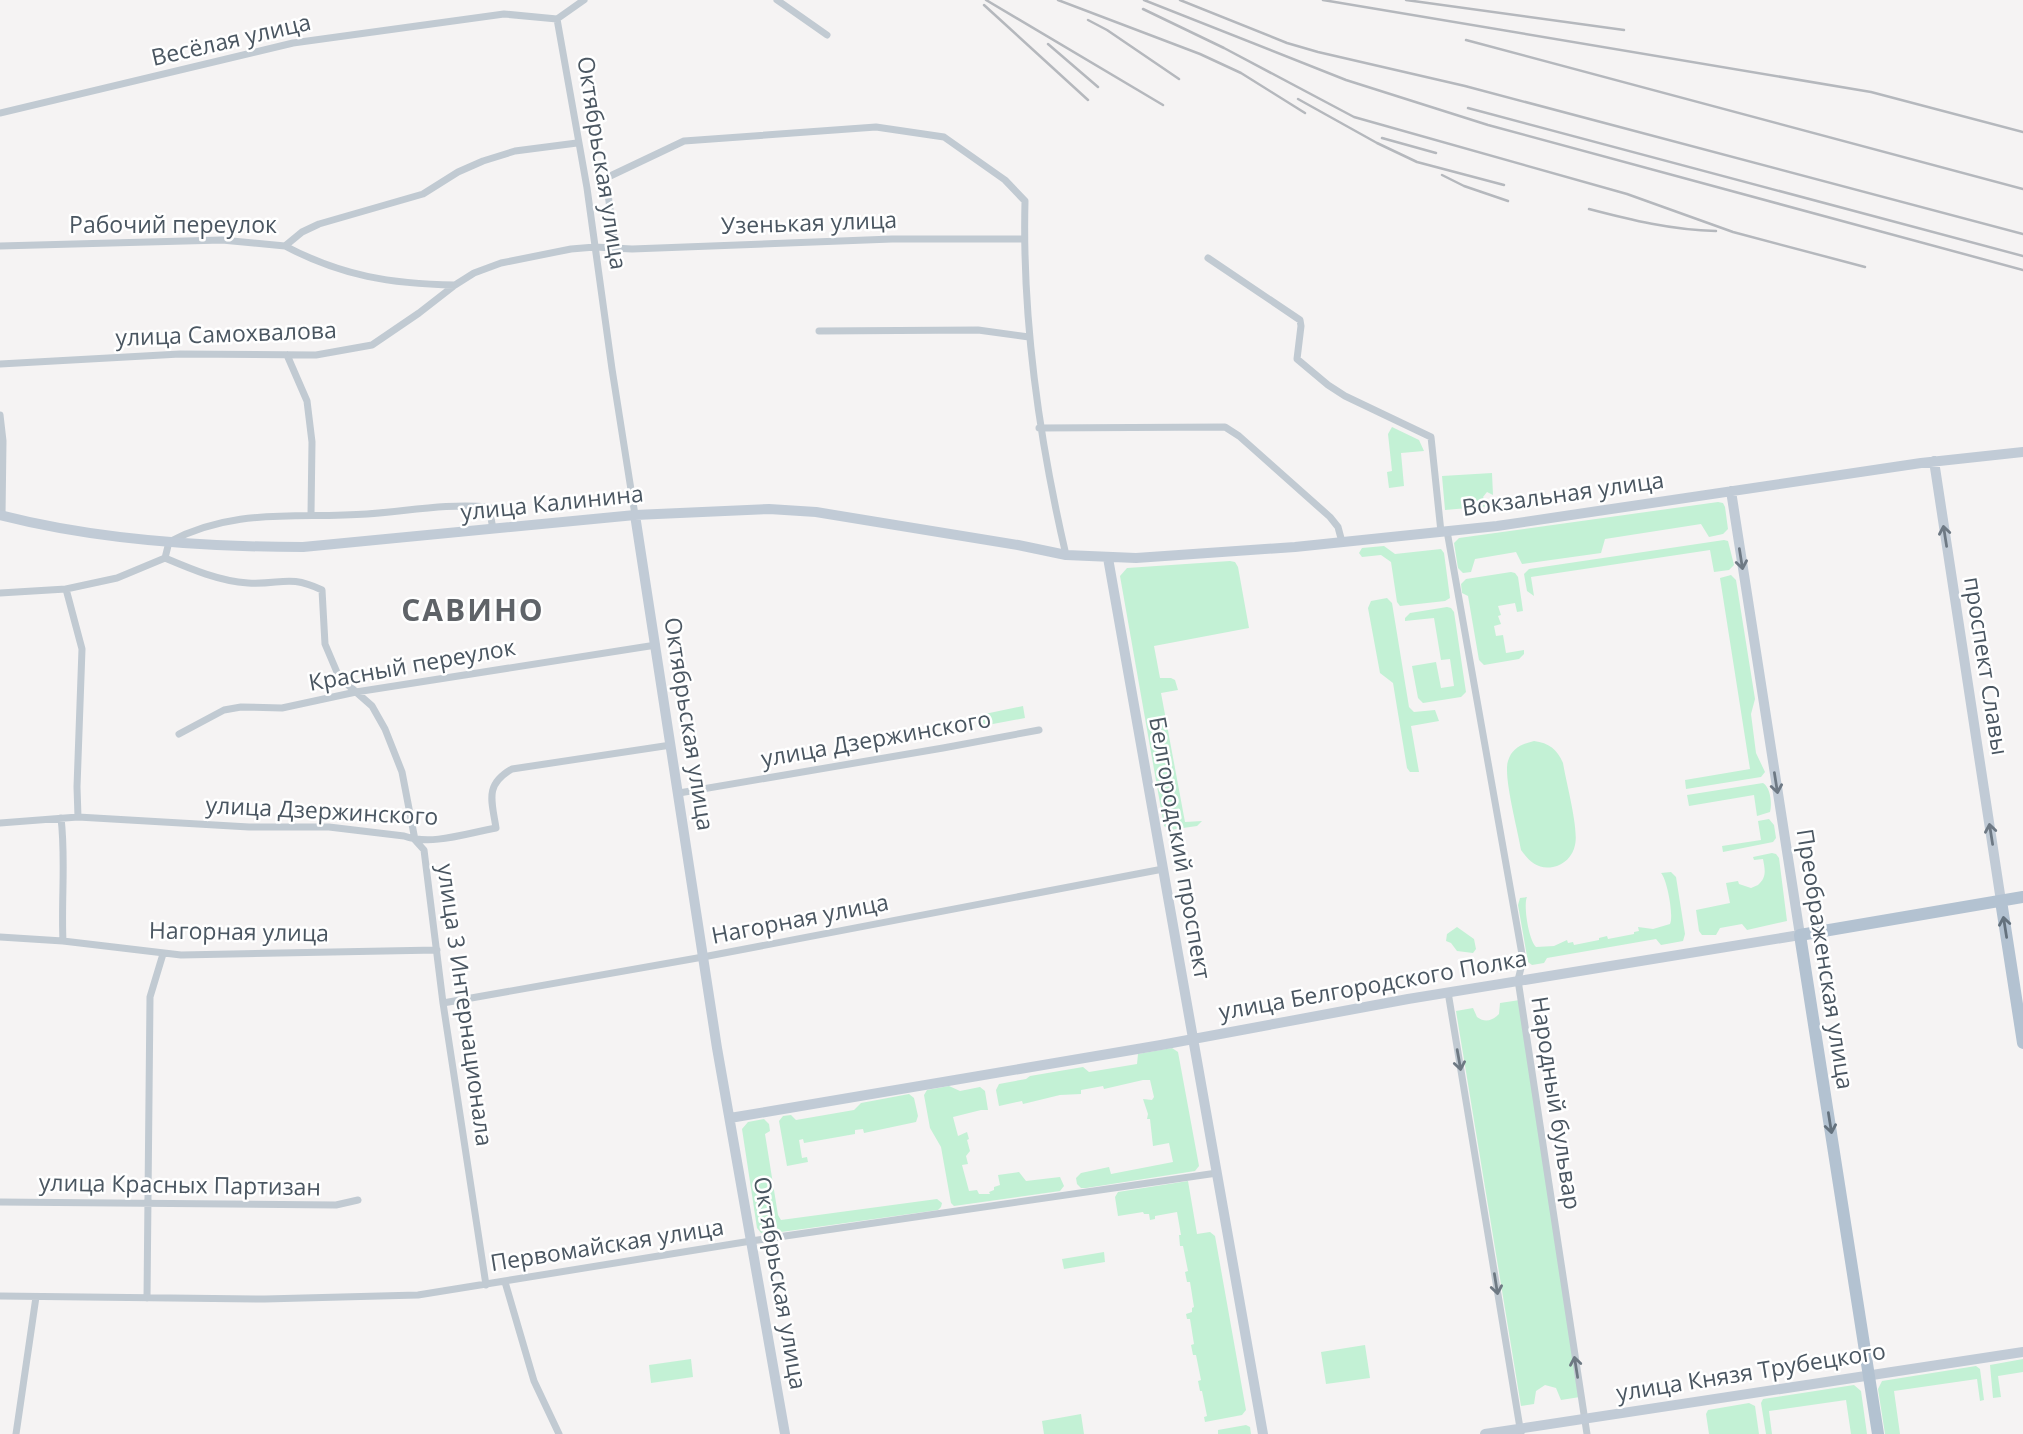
<svg xmlns="http://www.w3.org/2000/svg" width="2023" height="1434" font-family="'Open Sans',sans-serif">
	<style>
		.green { fill: #c3f1d5 }
		.lines { fill: none; stroke-linecap: round; stroke-linejoin: round }
		.street { stroke: #c1cad2; stroke-width: 7 }
		.secondary { stroke: #c1cbd6; stroke-width: 10 }
		.primary { stroke: #b3c2d1; stroke-width: 12 }
		.rail { stroke: #b5b8bd; stroke-width: 2.5 }
		.oneway { stroke: #6e7984 }
		.oneway2 { stroke: #64717d }
		.oneway3 { stroke: #6e7983 }
		.labels { text-anchor: middle; stroke-width: 5; stroke-linejoin: round; paint-order: stroke }
		.street-label { font-size: 23px; fill: #4a5661; stroke: #fff }
		.district-label { font-size: 30px; font-weight: bold; letter-spacing: 2px; fill: #5f6368; stroke: #fff }
	</style>
	<rect width="100%" height="100%" fill="#f5f3f3"/>
	<path class="green" d="M1392 427 1419 440 1424 451 1401 453 1404 486 1389 488 1387 472 1392 471 1388 434Z
		M1492 473 1493 495 1487 492 1483 497 1485 500H1490L1491 506 1445 510 1442 476Z
		M1718 502 1723 503 1725 507 1728 529 1723 534 1709 537 1701 524 1605 539 1601 553 1522 564 1516 552 1475 559 1471 572 1463 573 1458 568 1454 543 1459 538Z
		M1724 540 1728 541 1734 565 1729 570 1714 572 1710 550 1531 577 1534 596 1527 591 1524 574 1529 569Z
		M1384 546 1395 554 1441 549 1444 553 1450 598 1445 601 1400 606 1397 602 1391 562 1381 555 1362 557 1359 553 1362 548Z
		M1230 561 1235 562 1238 567 1249 628 1154 646 1160 678H1171L1175 680 1178 690 1161 693 1185 822 1202 821 1197 826 1169 830 1164 826 1120 576 1127 568Z
		M1511 572 1515 573 1518 577 1523 611 1517 612 1515 603 1498 606 1501 615 1498 616 1501 624 1494 626 1496 636 1503 635 1506 653 1524 650V654L1519 659 1484 665 1479 660 1468 596 1462 593 1461 584 1466 579Z
		M1731 575 1736 580 1755 699 1751 714 1756 753 1765 772 1761 777 1686 789 1685 780 1750 769 1720 578Z
		M1387 598 1392 603 1409 707 1414 712 1435 710 1439 721 1411 726 1419 772H1410L1407 768 1393 683 1380 673 1368 608 1371 601Z
		M1447 607 1451 608 1454 612 1466 692 1461 697 1423 703 1418 698 1412 666 1436 662 1441 688 1454 686 1450 659 1441 660 1434 618 1405 621V618L1410 613Z
		M1023 706 1025 718 977 727 975 716Z
		M1534 741C1549 743 1557 749 1563 763 1566 782 1579 829 1575 845 1573 856 1564 865 1553 867 1538 870 1529 861 1521 850 1518 831 1503 776 1508 761 1512 748 1522 744 1534 741Z
		M1763 783C1771 788 1772 804 1770 812L1757 816 1754 795 1689 806 1687 795Z
		M1769 819 1774 825 1776 838 1773 842 1723 852 1722 846 1761 840 1758 821Z
		M1772 853 1776 854 1779 858 1787 921 1747 930 1742 924 1720 928 1716 935H1702L1699 931 1696 910 1730 903 1726 883 1738 881 1739 884 1751 888 1758 885C1767 877 1765 870 1763 859L1754 860 1753 857Z
		M1671 872 1676 877 1685 934 1683 941 1661 945 1656 939 1547 958 1544 963 1532 965 1528 962 1518 905 1520 898 1527 897C1523 905 1529 941 1536 947L1554 946 1567 940 1568 943 1573 942 1574 945 1599 940V938L1607 936 1608 939 1634 934V932L1639 931 1638 927 1653 929 1670 924C1674 916 1667 879 1661 873Z
		M1457 927 1474 939 1476 949 1473 953 1457 951 1451 943 1446 941 1447 934Z
		M1520 1000 1580 1397 1561 1400 1556 1388 1545 1385 1536 1391 1534 1404 1521 1406 1456 1011 1473 1008 1477 1017C1485 1023 1492 1021 1499 1014L1500 1003Z
		M1172 1048 1178 1052 1199 1166 1195 1171 1086 1188H1081L1077 1184 1076 1178 1081 1173 1109 1167 1111 1174 1173 1162 1169 1143 1153 1146 1150 1119H1147L1148 1114 1143 1099 1152 1100 1154 1097 1150 1080H1143L1104 1089 1103 1086 1081 1090V1094L1060 1095 1023 1104 1022 1101 999 1106 996 1090 999 1084 1026 1079 1030 1076 1083 1067 1089 1072 1137 1064 1138 1054Z
		M949 1086 960 1091 980 1087 985 1091 988 1110H981L953 1117 958 1136 967 1132 969 1139 967 1140 970 1151 966 1156 968 1164 962 1165 969 1191 977 1190 979 1194H990L989 1192 994 1190V1187L1000 1185 998 1175 1019 1172 1026 1181 1060 1177 1064 1186 1060 1191 954 1206 951 1203 941 1147 930 1128 924 1095 927 1090Z
		M909 1094 914 1098 918 1116 916 1122 864 1133 863 1129 855 1130V1134L804 1143 803 1139 799 1140 802 1158 807 1157 808 1162 787 1166 779 1121 783 1116 791 1115 796 1120 854 1110 861 1103Z
		M764 1119 769 1124 770 1131 765 1134 778 1215 781 1220 937 1199 942 1203 941 1207 938 1210 767 1234 761 1233 757 1228 742 1129 748 1122Z
		M1188 1181 1197 1234 1210 1232 1215 1236 1246 1410 1242 1415 1205 1422 1204 1417 1207 1416 1202 1391H1200L1198 1381 1201 1380 1196 1355H1193L1191 1345 1194 1344 1190 1319H1187L1186 1314 1192 1312V1308L1194 1307 1190 1282H1187L1185 1272 1188 1271 1183 1246H1180L1179 1235H1181L1177 1212 1155 1216V1219L1150 1220 1149 1214H1144L1143 1212 1118 1216 1115 1197 1118 1192Z
		M1104 1252 1105 1262 1064 1269 1062 1259Z
		M1365 1345 1370 1378 1326 1384 1321 1352Z
		M691 1359 693 1377 651 1383 649 1365Z
		M2023 1359V1372L1998 1376 2001 1397 1993 1398 1990 1365Z
		M1976 1366 1980 1369 1984 1400 1980 1401 1977 1379 1894 1391 1900 1434H1885L1878 1389 1882 1381Z
		M1854 1385 1861 1391 1867 1434H1851L1846 1400 1769 1411 1772 1434H1766L1761 1403 1763 1399Z
		M1749 1403 1755 1406 1759 1434H1709L1706 1414 1708 1410Z
		M1081 1414 1084 1434H1044L1042 1421Z
		M1246 1425 1250 1427 1251 1434H1218V1430Z"/>
	<g class="lines">
		<path class="street" d="M777 0 827 35
			M557 19 587 188 612 369 635 515
			M557 19 584 0
			M0 113 293 43 504 14 557 19
			M0 246 222 240 285 246 302 232 319 224 423 194 458 172 483 161 515 151 577 143
			M285 246C342 276 391 284 455 285
			M615 248 606 178 684 141 876 127 944 137 1005 180 1025 201C1022 321 1039 439 1066 555
			M1208 258 1300 320 1301 326 1297 359 1328 385 1345 396 1431 437 1441 532
			M819 331 978 330 1029 337
			M287 355 307 401 312 442 311 514
			M0 364 180 354 316 355 372 345 419 313 455 285 474 273 501 263 571 249 595 247 632 249 892 239H1024
			M0 415 3 441 2 516
			M1039 428 1225 427 1239 436 1330 517 1338 527 1342 542
			M1447 531 1523 960 1518 980 1587 1434
			M165 558C191 569 219 581 248 583 282 585 288 574 322 590L325 644 339 677 372 706 385 729 402 772 415 840 424 850 443 1003 486 1285
			M66 589 82 649 77 787 78 817
			M0 593 66 589 117 578 165 558 169 542C235 507 296 519 367 514 408 511 448 503 489 507L493 529
			M179 734 224 710 241 707 282 708 356 692 656 645
			M679 793 943 748 1039 730
			M61 818C66 859 61 900 63 941
			M0 823 78 817 249 827H329L404 836C432 846 467 833 496 828 492 801 484 785 512 769L671 745
			M0 937 63 941 181 955 437 950
			M1448 992 1521 1434
			M443 1003 703 957 1163 869
			M0 1202 336 1205 358 1200
			M505 1282 534 1381 559 1434
			M0 1296 265 1299 418 1295 751 1241 1217 1173
			M147 1298 150 997 163 954
			M16 1434 36 1297"/>
		<path class="secondary" d="M1934 461 2001 901
			M0 515C98 540 202 547 303 547L635 515 769 509 816 512 1018 545 1066 555 1136 558 1295 547 1497 526 1921 463 2023 452
			M635 515 717 1048 785 1434
			M1108 558 1263 1434
			M730 1118 1161 1045 1408 999 1800 935 1731 491
			M1485 1434 2023 1352"/>
		<path class="primary" d="M2001 901 2023 1043
			M1878 1434 1800 935 2023 897"/>
		<path class="rail" d="M986 0 1163 105
			M1058 0 1200 54 1241 73 1305 113
			M1144 0 1346 80 1488 125 2023 270
			M1180 0 1287 43 1318 52 1465 86 2023 234
			M1323 0 1871 92 2023 132
			M1406 0 1624 30
			M984 5 1088 100
			M1143 9 1224 48 1354 117 1627 194 1733 232 1865 267
			M1088 20 1107 30 1179 79
			M1466 40 2023 189
			M1048 44 1098 87
			M1298 99 1377 143 1417 162 1504 185
			M1468 108 2023 256
			M1382 138 1436 153
			M1442 175 1464 186 1508 201
			M1589 209C1631 220 1672 230 1716 231"/>
	</g>
	<defs><path id="oneway-shaft" d="M-6 0H5M1.5-3L5.5 0L1.5 3" fill="none" stroke-width="1.6" stroke-linecap="round" stroke-linejoin="round" transform="scale(1.75)"/></defs>
	<g class="oneway">
		<use href="#oneway-shaft" transform="translate(1945 536) rotate(-99)"/>
		<use href="#oneway-shaft" transform="translate(1741 559) rotate(81)"/>
		<use href="#oneway-shaft" transform="translate(1776 783) rotate(81)"/>
		<use href="#oneway-shaft" transform="translate(1991 834) rotate(-99)"/>
	</g>
	<g class="oneway2">
		<use href="#oneway-shaft" transform="translate(2005 927) rotate(-99)"/>
		<use href="#oneway-shaft" transform="translate(1830 1123) rotate(81)"/>
	</g>
	<g class="oneway3">
		<use href="#oneway-shaft" transform="translate(1459 1060) rotate(80)"/>
		<use href="#oneway-shaft" transform="translate(1496 1284) rotate(81)"/>
		<use href="#oneway-shaft" transform="translate(1576 1367) rotate(-99)"/>
	</g>
	<g class="labels">
		<g class="street-label">
			<text transform="translate(231 40) rotate(-13)" y="8">Весёлая улица</text>
			<text transform="translate(602 163) rotate(81)" y="8">Октябрьская улица</text>
			<text transform="translate(809 223) rotate(-2)" y="8">Узенькая улица</text>
			<text x="173" y="233">Рабочий переулок</text>
			<text transform="translate(226 334) rotate(-2)" y="8">улица Самохвалова</text>
			<text transform="translate(1563 494) rotate(-8)" y="8">Вокзальная улица</text>
			<text transform="translate(552 503) rotate(-6)" y="8">улица Калинина</text>
			<text transform="translate(412 665) rotate(-10)" y="8">Красный переулок</text>
			<text transform="translate(1986 666) rotate(81)" y="8">проспект Славы</text>
			<text transform="translate(689 724) rotate(81)" y="8">Октябрьская улица</text>
			<text transform="translate(876 739) rotate(-10)" y="8">улица Дзержинского</text>
			<text transform="translate(322 811) rotate(3)" y="8">улица Дзержинского</text>
			<text transform="translate(1180 848) rotate(80)" y="8">Белгородский проспект</text>
			<text transform="translate(800 919) rotate(-11)" y="8">Нагорная улица</text>
			<text transform="translate(239 932) rotate(1)" y="8">Нагорная улица</text>
			<text transform="translate(1825 959) rotate(81)" y="8">Преображенская улица</text>
			<text transform="translate(1373 985) rotate(-10)" y="8">улица Белгородского Полка</text>
			<text transform="translate(465 1005) rotate(82)" y="8">улица 3 Интернационала</text>
			<text transform="translate(1556 1103) rotate(81)" y="8">Народный бульвар</text>
			<text transform="translate(180 1185) rotate(1)" y="8">улица Красных Партизан</text>
			<text transform="translate(607 1245) rotate(-9)" y="8">Первомайская улица</text>
			<text transform="translate(780 1283) rotate(80)" y="8">Октябрьская улица</text>
			<text transform="translate(1751 1372) rotate(-9)" y="8">улица Князя Трубецкого</text>
		</g>
		<g class="district-label">
			<text x="473" y="621">САВИНО</text>
		</g>
	</g>
</svg>
